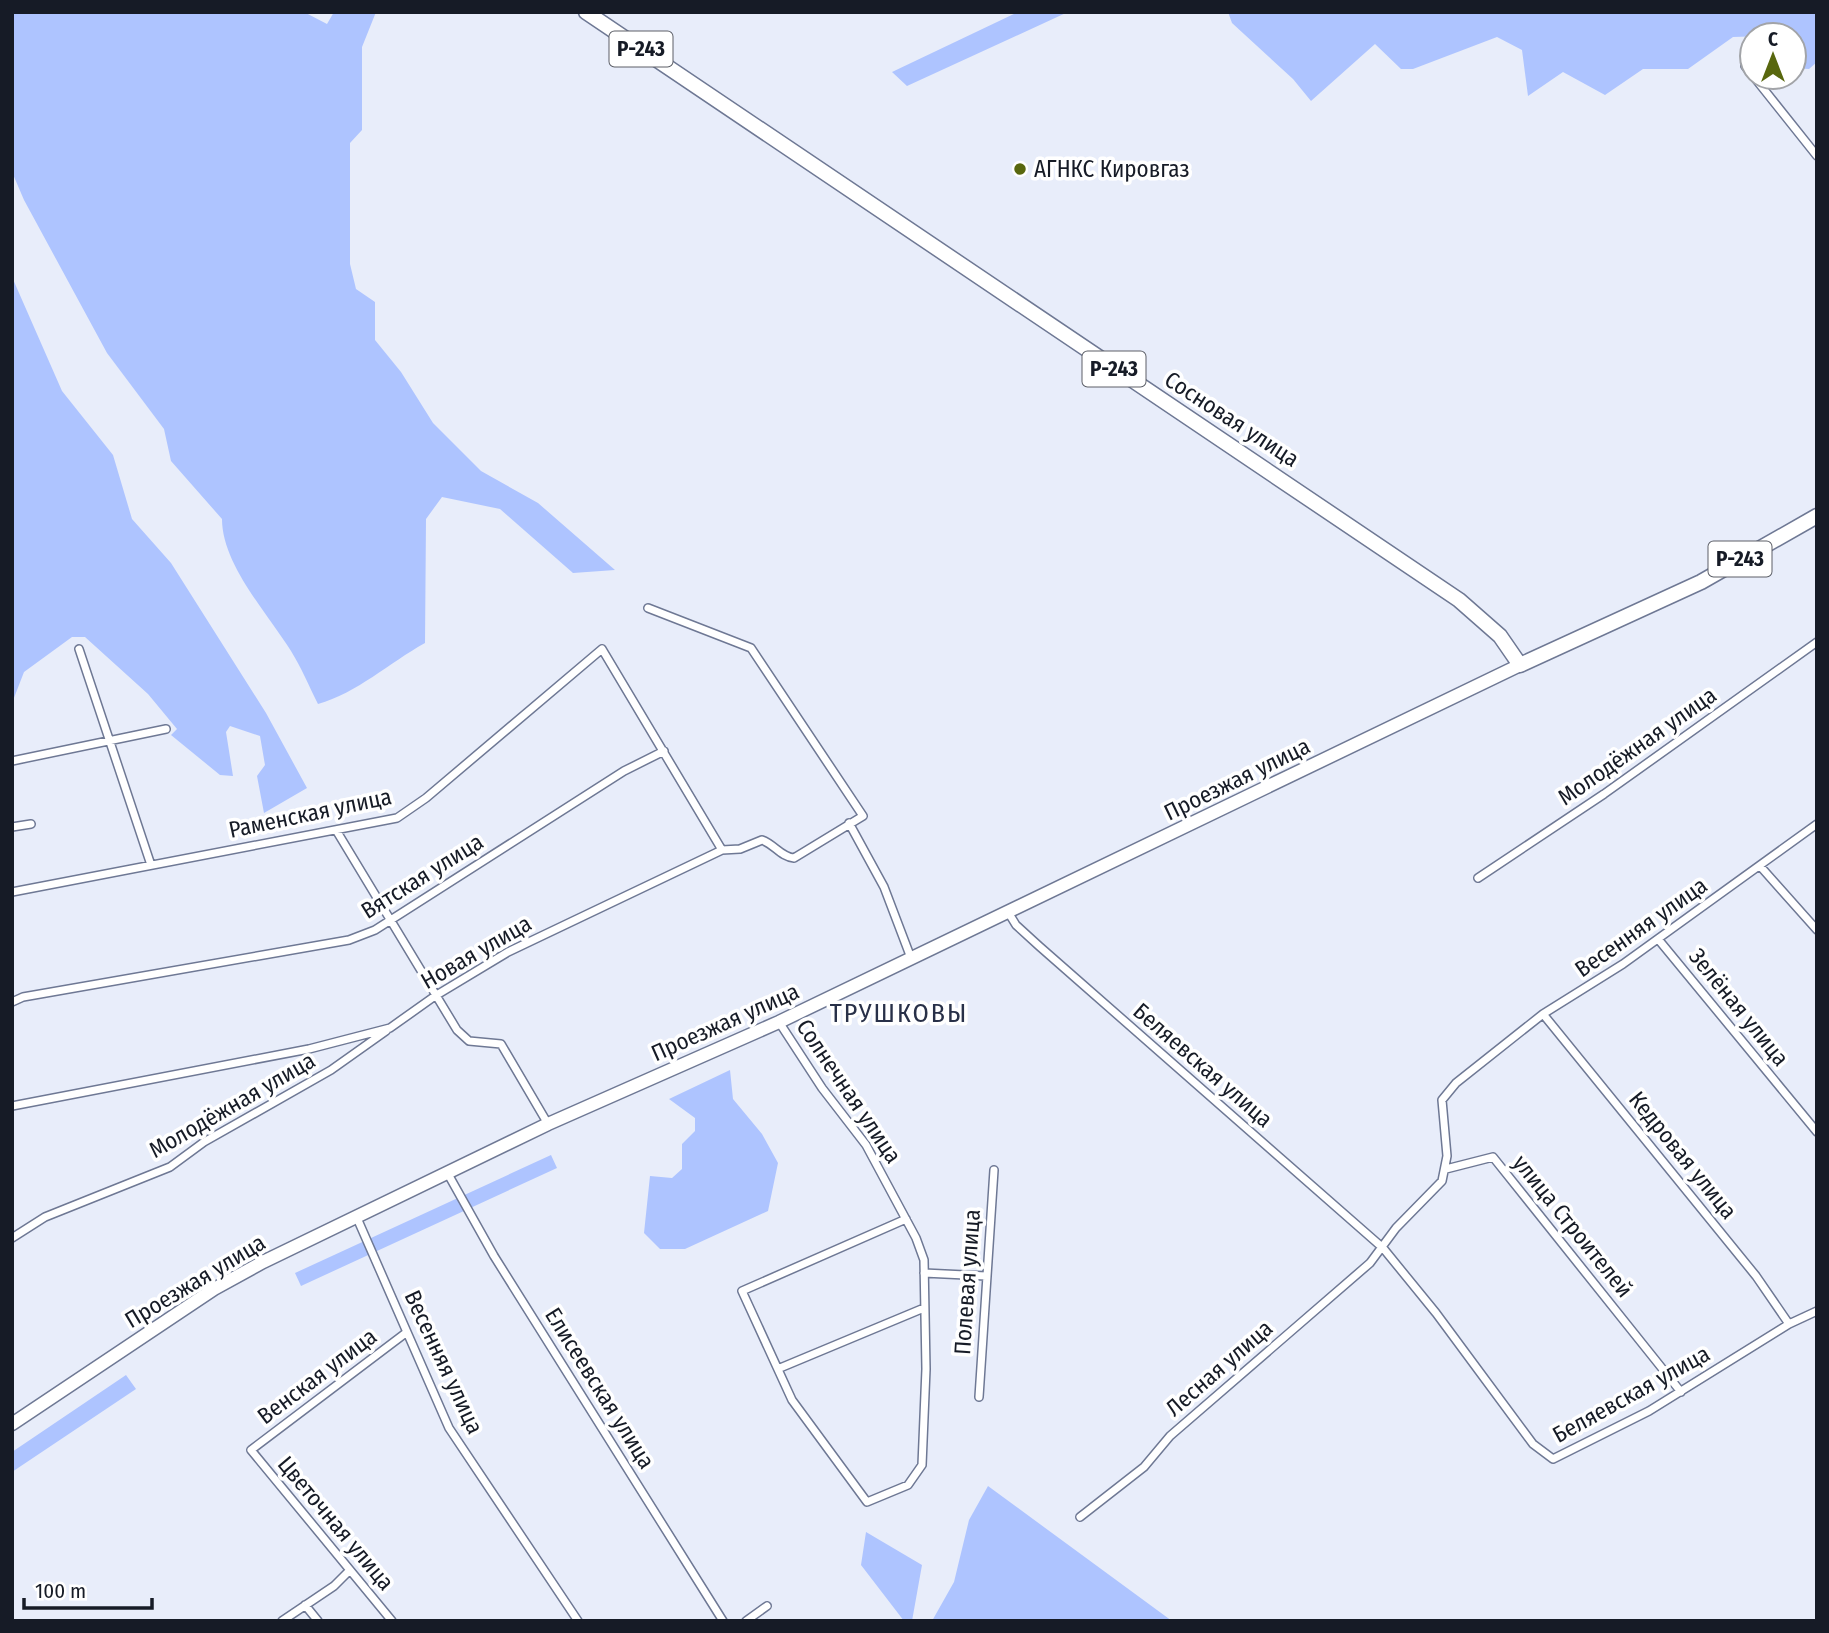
<svg xmlns="http://www.w3.org/2000/svg" width="1829" height="1633" font-family="'Fira Sans Condensed',sans-serif">
	<style>
		.green { fill: #aec4ff }
		.lines { fill: none; stroke-linecap: round; stroke-linejoin: round }
		.street-casing { stroke: #6e7894; stroke-width: 10 }
		.primary-casing { stroke: #6e7894; stroke-width: 15 }
		.highway-casing { stroke: #6e7894; stroke-width: 17 }
		.street { stroke: #fff; stroke-width: 7 }
		.primary { stroke: #fff; stroke-width: 12 }
		.highway { stroke: #fff; stroke-width: 14 }
		.poi-dot { fill: #58670e; stroke: #fff; stroke-width: 2.5 }
		.labels { text-anchor: middle; stroke-width: 7; stroke-linejoin: round; paint-order: stroke }
		.shield { fill: #fff; stroke: #5c5f67; stroke-width: 2 }
		.shield-label { font-size: 21px; font-weight: bold; fill: #161b26 }
		.poi-label { font-size: 23px; fill: #161b26; stroke: #fff; text-anchor: start }
		.street-label { font-size: 23px; fill: #161b26; stroke: #fff }
		.quarter-label { font-size: 26px; letter-spacing: 2px; fill: #283048; stroke: #fff }
	</style>
	<rect width="100%" height="100%" fill="#e8edfa"/>
	<path class="green" d="M12 12H304L327 24 334 12H376L362 47V130L350 143V264L356 289 375 302V340L401 372 433 423 481 471 538 503 615 570 573 573 500 509 442 497 426 519 425 643C389 663 357 693 318 704 309 686 301 667 291 651 267 613 222 564 222 519L171 461 164 429 107 353 24 200 12 172Z
		M1018 12H1068L907 86 892 72Z
		M1228 12H1817V62L1809 69 1794 68V35L1733 37 1688 69H1643L1605 95 1563 72 1528 96 1522 50 1497 37 1413 69H1401L1375 44 1311 101 1293 79 1232 23Z
		M12 277 62 391 113 455 132 519 171 563 266 713 307 788 264 813 257 776 265 765 260 736 230 726 226 732 233 776 220 775 171 735 177 729 148 694 85 637H72L24 672 12 703Z
		M730 1070 733 1099 762 1134 778 1163 768 1211 685 1249H660L644 1233 650 1176 672 1178 682 1169V1144L695 1131V1118L669 1099Z
		M551 1155 557 1168 301 1286 295 1273Z
		M126 1375 136 1389 12 1472V1452Z
		M988 1486 1172 1621H932L954 1582 969 1520Z
		M866 1532 922 1565 912 1621H904L861 1565Z"/>
	<g class="lines">
		<defs>
			<path id="street" d="M1745 66 1752 75
				M1754 77 1817 156
				M648 608 751 648 863 816 794 858C781 857 774 844 762 840L740 849 722 850
				M79 649 151 865
				M12 761 166 729
				M849 823 884 887 911 958
				M12 827 31 824
				M336 830 457 1030 469 1041 501 1044 548 1124
				M1760 866 1817 930
				M1478 878 1604 794 1817 642
				M12 892 397 818 426 798 602 649 722 850 508 952 435 996 390 1028 309 1049 12 1106
				M1008 912 1016 925 1039 946 1383 1248 1436 1313 1533 1444 1553 1459 1649 1411 1789 1324 1817 1311
				M1658 939 1817 1132
				M12 1002 23 997 349 940 375 930 624 771 664 751
				M1543 1014 1756 1276 1789 1324
				M779 1022 822 1088 866 1145 916 1238 924 1260 926 1369 922 1465 908 1485 867 1502 792 1400 742 1291 906 1219
				M1446 1169 1493 1157 1681 1392
				M448 1174 494 1256 723 1621
				M357 1218 449 1428 578 1621
				M12 1238 45 1217 170 1167 204 1142 331 1070 386 1031
				M924 1273 986 1276
				M780 1368 924 1308
				M979 1397 994 1170
				M1080 1517 1144 1467 1170 1436 1370 1263 1396 1228 1442 1181 1447 1156 1442 1100 1456 1083 1543 1014 1623 964 1817 824
				M305 1605 318 1621
				M282 1621 334 1586 350 1570
				M392 1621 251 1450 407 1332
				M746 1621 767 1606"/>
			<path id="primary" d="M12 1424 214 1289 263 1262 548 1124 779 1022 1520 665"/>
			<path id="highway" d="M586 12 1459 600 1500 636 1520 665 1701 582 1817 516"/>
		</defs>
		<use href="#street" class="street-casing"/>
		<use href="#primary" class="primary-casing"/>
		<use href="#highway" class="highway-casing"/>
		<use href="#street" class="street"/>
		<use href="#primary" class="primary"/>
		<use href="#highway" class="highway"/>
	</g>
	<circle class="poi-dot" cx="1020" cy="169" r="7"/>
	<g class="labels">
		<g class="shield">
			<rect x="609.5" y="31.5" width="63" height="35" rx="5"/>
			<rect x="1082.5" y="351.5" width="63" height="35" rx="5"/>
			<rect x="1708.5" y="541.5" width="63" height="35" rx="5"/>
		</g>
		<g class="shield-label">
			<text x="641" y="56">Р-243</text>
			<text x="1114" y="376">Р-243</text>
			<text x="1740" y="566">Р-243</text>
		</g>
		<g class="poi-label">
			<text x="1034" y="177">АГНКС Кировгаз</text>
		</g>
		<g class="street-label">
			<text transform="translate(1232 419) rotate(33)" y="8">Сосновая улица</text>
			<text transform="translate(1637 746) rotate(-35)" y="8">Молодёжная улица</text>
			<text transform="translate(1237 779) rotate(-26)" y="8">Проезжая улица</text>
			<text transform="translate(310 813) rotate(-12)" y="8">Раменская улица</text>
			<text transform="translate(422 876) rotate(-32)" y="8">Вятская улица</text>
			<text transform="translate(1641 927) rotate(-35)" y="8">Весенняя улица</text>
			<text transform="translate(476 952) rotate(-30)" y="8">Новая улица</text>
			<text transform="translate(1739 1007) rotate(51)" y="8">Зелёная улица</text>
			<text transform="translate(725 1022) rotate(-24)" y="8">Проезжая улица</text>
			<text transform="translate(1203 1065) rotate(41)" y="8">Беляевская улица</text>
			<text transform="translate(849 1091) rotate(56)" y="8">Солнечная улица</text>
			<text transform="translate(232 1105) rotate(-30)" y="8">Молодёжная улица</text>
			<text transform="translate(1683 1155) rotate(51)" y="8">Кедровая улица</text>
			<text transform="translate(1573 1226) rotate(51)" y="8">улица Строителей</text>
			<text transform="translate(195 1281) rotate(-31)" y="8">Проезжая улица</text>
			<text transform="translate(967 1282) rotate(-86)" y="8">Полевая улица</text>
			<text transform="translate(444 1362) rotate(65)" y="8">Весенняя улица</text>
			<text transform="translate(1219 1368) rotate(-41)" y="8">Лесная улица</text>
			<text transform="translate(317 1376) rotate(-37)" y="8">Венская улица</text>
			<text transform="translate(600 1388) rotate(58)" y="8">Елисеевская улица</text>
			<text transform="translate(1631 1394) rotate(-29)" y="8">Беляевская улица</text>
			<text transform="translate(336 1523) rotate(50)" y="8">Цветочная улица</text>
		</g>
		<g class="quarter-label">
			<text x="899" y="1022">ТРУШКОВЫ</text>
		</g>
	</g>
	<rect width="1829" height="1633" fill="none" stroke="#161b26" stroke-width="28"/>
	<g transform="translate(1773 56)"><circle r="33" fill="#ffffff" stroke="#a2a4a8" stroke-width="2"/>
	<path d="M0-5L12 26L0 18L-12 26Z" fill="#58670e"/>
	<text y="-10" font-size="19" font-weight="bold" text-anchor="middle" fill="#161b26">С</text>
	</g>
	<path d="M24 1598v10h128v-10" fill="none" stroke="#161b26" stroke-width="3.5"/>
	<text x="35" y="1598" font-size="21" fill="#161b26" stroke="#ffffff" stroke-width="5" paint-order="stroke">100 m</text>
</svg>
